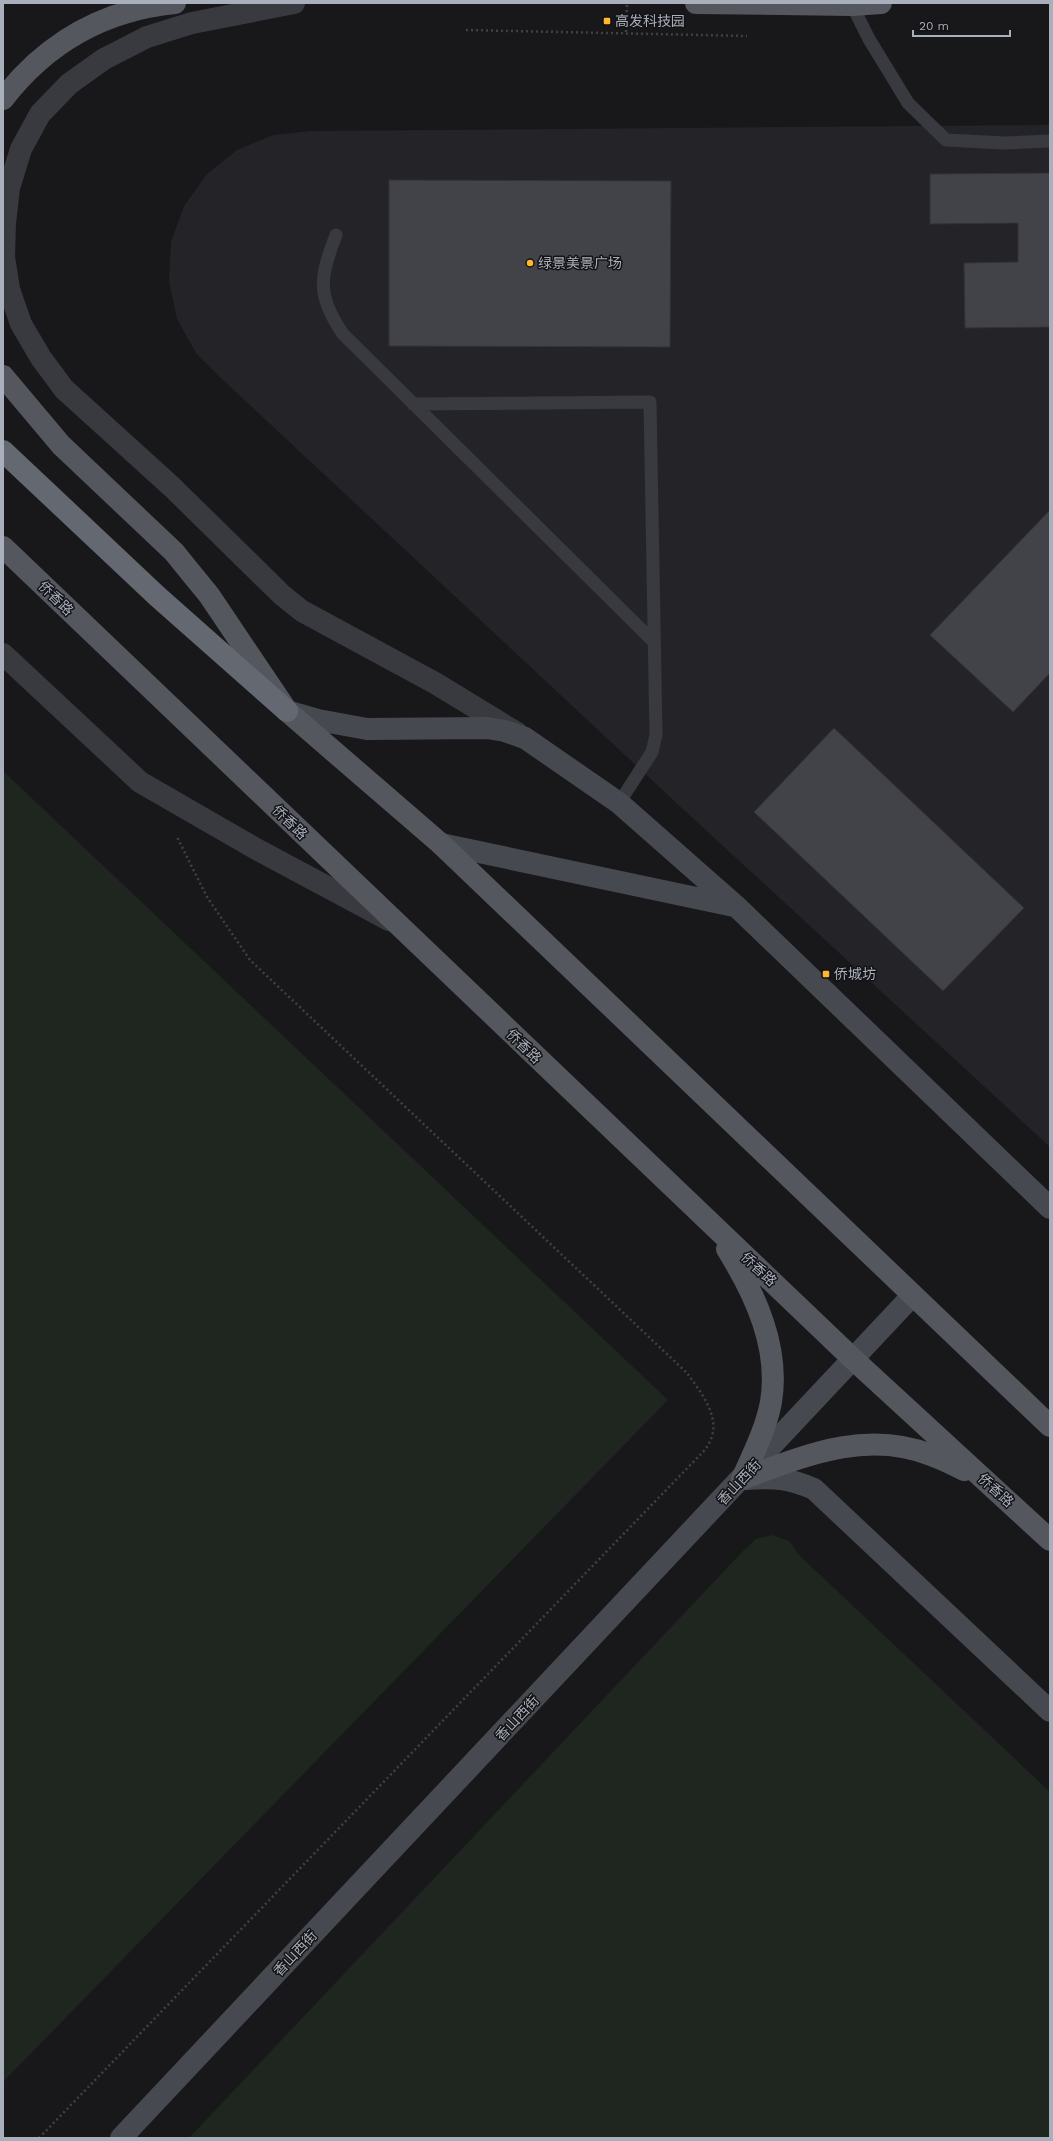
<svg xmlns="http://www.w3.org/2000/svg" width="1053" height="2141" font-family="'Work Sans','Noto Sans SC',sans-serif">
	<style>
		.built { fill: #242428 }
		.green { fill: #1e261f }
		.building { fill: #424348; stroke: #323237 }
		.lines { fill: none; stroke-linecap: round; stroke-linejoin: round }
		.path { stroke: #3f4147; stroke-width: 2.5; stroke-dasharray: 2 3; stroke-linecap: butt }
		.lane { stroke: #393a40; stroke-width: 13 }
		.street { stroke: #393a40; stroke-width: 22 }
		.secondary { stroke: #474950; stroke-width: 22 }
		.primary { stroke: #55575f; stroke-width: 22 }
		.highway { stroke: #646871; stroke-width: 22 }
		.poi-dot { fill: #ffb72c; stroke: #131316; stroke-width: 1.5 }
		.labels { text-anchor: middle; stroke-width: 3; stroke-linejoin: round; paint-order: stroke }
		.poi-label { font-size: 14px; fill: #a9afbb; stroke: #131316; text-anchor: start }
		.street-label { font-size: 14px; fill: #a9afbb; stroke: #131316 }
	</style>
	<rect width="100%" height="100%" fill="#18181b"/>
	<path class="built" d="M1050 125V1147L671 798 223 380 196 353 177 319 169 281 171 242 184 206 207 174 237 150 273 135 312 131Z"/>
	<path class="green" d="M3 771 668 1400 3 2082Z
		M772 1535 789 1541 799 1555 1050 1792V2138H189L743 1551 756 1539Z"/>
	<path class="building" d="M1050 173V327L965 328 964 263 1018 262V223L930 224V174Z
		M389 180 671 181 670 347 389 346Z
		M1050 510V673L1013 712 930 635Z
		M834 728 1024 908 943 991 754 812Z"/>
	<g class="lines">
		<path class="path" d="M466 30 747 36
			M626 32 627 3
			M39 2138 699 1456C703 1452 708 1447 710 1441 722 1418 700 1391 687 1373L250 960 207 897 177 837"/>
		<path class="lane" d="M852 5 869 39 908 103 946 140 1005 143 1050 141
			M336 235C320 277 316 295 343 334L654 642
			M413 404 650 402 656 735 652 752 619 803"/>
		<path class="street" d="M294 3 192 23 147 37 104 59 69 84 40 114 21 149 9 188 5 223 4 257 9 289 21 324 41 358 64 389 172 487 282 595 302 611 435 683 517 733
			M3 654 140 782 258 850 389 920"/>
		<path class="secondary" d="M287 711 318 720 367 729 487 728 505 731 525 738 619 803 736 906 1050 1208
			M441 844 734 906
			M747 1479C774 1477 789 1478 814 1489L1050 1711
			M121 2138 912 1296"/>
		<path class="primary" d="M696 3 852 5 881 3
			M3 99C47 42 103 10 175 3
			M3 376 61 445 174 552 191 573 209 595 287 711 441 844 1050 1426
			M3 547 853 1359 1050 1540
			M727 1249C755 1294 780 1347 771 1402 766 1429 753 1454 742 1479
			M742 1479C804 1456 866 1429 931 1455 943 1459 954 1465 964 1470"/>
		<path class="highway" d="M3 451 157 596 287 711"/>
	</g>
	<g class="poi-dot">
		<rect x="603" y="17" width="8" height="8" rx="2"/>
		<circle cx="530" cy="263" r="4"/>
		<rect x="822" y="970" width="8" height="8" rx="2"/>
	</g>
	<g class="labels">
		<g class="poi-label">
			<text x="615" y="26">高发科技园</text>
			<text x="538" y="268">绿景美景广场</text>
			<text x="834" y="979">侨城坊</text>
		</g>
		<g class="street-label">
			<text transform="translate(56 598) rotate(44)" y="5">侨香路</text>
			<text transform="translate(290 822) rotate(44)" y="5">侨香路</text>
			<text transform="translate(524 1046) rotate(44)" y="5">侨香路</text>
			<text transform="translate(759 1269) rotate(43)" y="5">侨香路</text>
			<text transform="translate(739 1482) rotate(-47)" y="5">香山西街</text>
			<text transform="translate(996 1490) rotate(42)" y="5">侨香路</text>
			<text transform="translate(517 1718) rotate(-47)" y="5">香山西街</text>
			<text transform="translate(295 1953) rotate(-47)" y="5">香山西街</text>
		</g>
	</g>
	<rect width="1053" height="2141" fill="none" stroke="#a9afbb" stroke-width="8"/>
	<path d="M913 30v6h97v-6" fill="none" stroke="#a9afbb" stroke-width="2"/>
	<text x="919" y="30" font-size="12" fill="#a9afbb" stroke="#131316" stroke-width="3" paint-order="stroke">20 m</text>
</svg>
